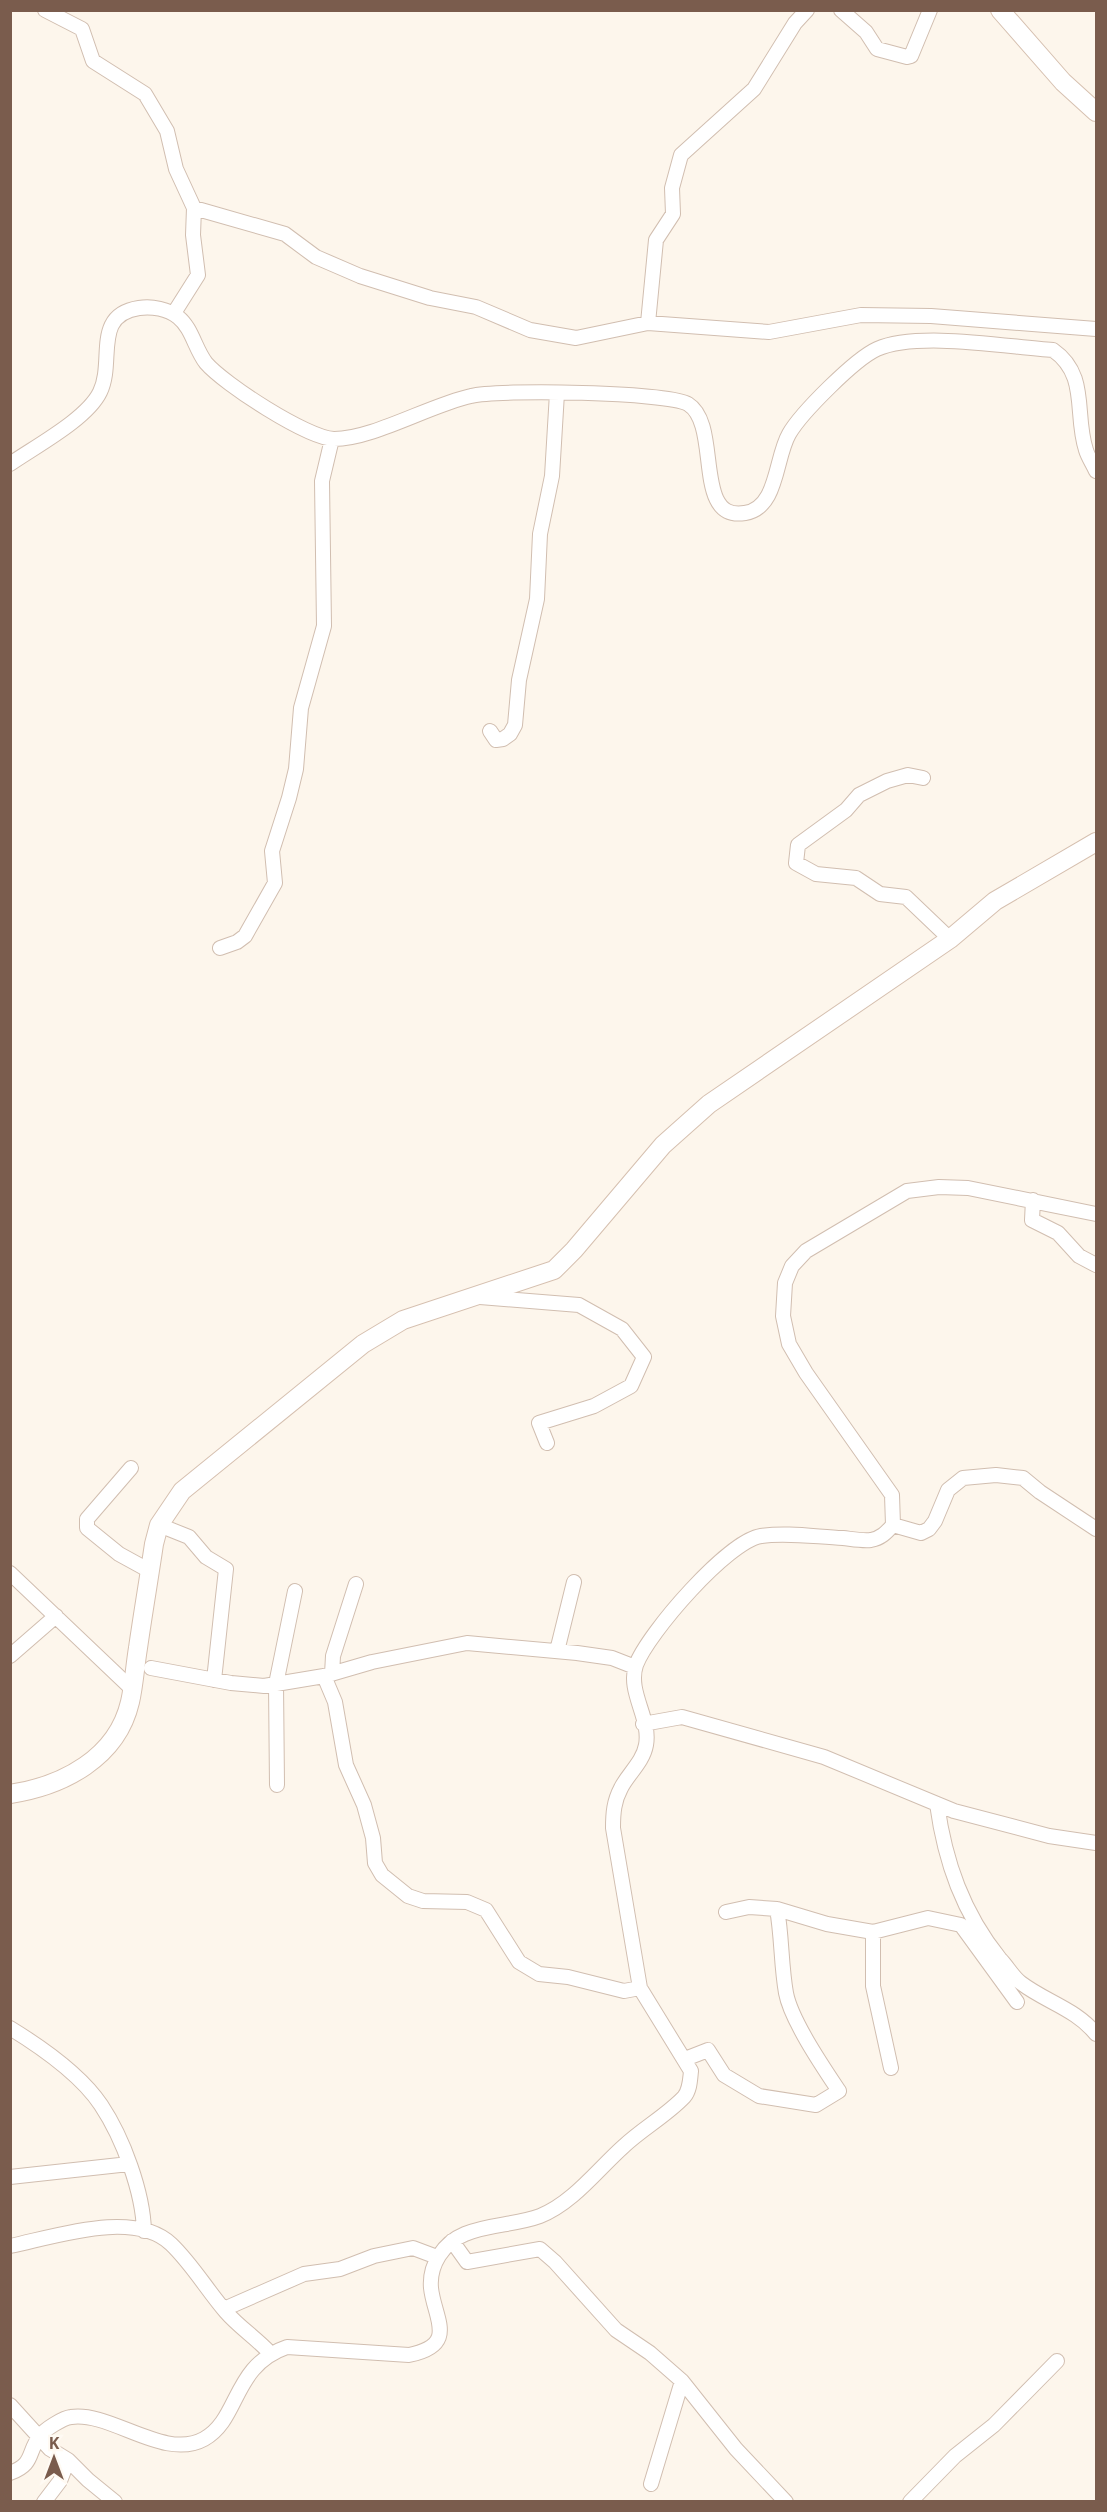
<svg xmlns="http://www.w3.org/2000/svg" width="1107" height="2512" font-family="'Open Sans',sans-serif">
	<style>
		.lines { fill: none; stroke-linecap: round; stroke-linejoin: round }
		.street-casing { stroke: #d1beb0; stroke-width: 16 }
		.secondary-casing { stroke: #d6c0b0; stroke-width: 20 }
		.street { stroke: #fff; stroke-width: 14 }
		.secondary { stroke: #fff; stroke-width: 18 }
	</style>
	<rect width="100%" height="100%" fill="#fdf6ec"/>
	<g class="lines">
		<defs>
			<path id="street" d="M45 10 82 29 93 61 145 94 167 131 176 169 194 208 193 235 198 275 174 313
				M841 10 866 32 877 49 907 57 911 56 930 10
				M194 208 285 234 316 257 360 276 430 298 476 307 530 330 576 338 648 323 769 332 861 315 931 316 1096 329
				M648 323 656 240 673 214 672 188 681 155 754 89 795 23 807 10
				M10 464C36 446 87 419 100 392 115 361 92 315 139 308 152 306 168 309 178 317 192 328 195 349 206 363 224 384 307 438 334 439 373 439 430 405 471 396 498 389 668 392 688 404 722 425 692 522 745 513 778 508 775 458 789 434 801 413 855 359 877 349 918 331 1007 347 1053 350 1089 375 1074 414 1086 450 1088 457 1093 464 1096 471
				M490 731 496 740 503 739 510 734 515 725 519 680 537 599 540 534 552 476 557 393
				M923 778 908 775 887 781 859 795 846 810 798 845 796 863 816 874 856 878 880 894 906 897 950 939
				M220 948 237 942 245 936 275 883 272 851 289 798 296 769 301 708 324 626 322 481 332 439
				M1033 1200 1032 1220 1058 1233 1079 1256 1096 1265
				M480 1297 579 1305 622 1329 644 1357 631 1386 594 1406 539 1423 547 1443
				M131 1468 87 1519V1528L119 1554 150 1571
				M159 1525 189 1537 206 1557 226 1569 214 1680
				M893 1525 921 1533 929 1529 935 1521 948 1490 963 1478 996 1475 1023 1478 1040 1492 1096 1529
				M10 1573 132 1689
				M557 1651 574 1582
				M10 1656 56 1616
				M151 1668 231 1683 264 1686 324 1676 372 1662 467 1643 577 1653 612 1658 635 1667
				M332 1674 333 1656 356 1584
				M324 1676 335 1702 346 1765 364 1805 373 1838 375 1863 382 1875 408 1896 423 1901 467 1902 486 1910 519 1962 539 1974 568 1977 624 1991 640 1988
				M643 1724 682 1717 824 1757 954 1811 1049 1836 1096 1843
				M277 1785 276 1684 295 1591
				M937 1804C945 1862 963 1913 1000 1959 1007 1966 1013 1977 1021 1983 1046 2002 1076 2009 1096 2034
				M726 1912 749 1907 777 1909
				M873 1932 928 1918 961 1925 1017 2002
				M10 2028C41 2047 81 2075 101 2105 123 2138 143 2192 144 2231
				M685 2059 708 2050 724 2075 759 2096 816 2105 839 2091C823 2067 791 2020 786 1993 781 1965 782 1937 777 1909L827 1924 873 1932V1986L891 2068
				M10 2177 129 2164
				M452 2241 467 2262 540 2249 555 2262 616 2330 650 2353 682 2381 736 2449 786 2502
				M10 2246C54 2237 134 2209 171 2244 192 2264 207 2290 226 2312 239 2327 256 2338 270 2353
				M224 2309 304 2274 340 2269 374 2256 413 2248 437 2257
				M10 2405 50 2449 68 2460 88 2480 115 2502
				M10 2473C35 2464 27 2452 40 2436 45 2429 63 2418 71 2417 111 2411 164 2461 204 2439 240 2419 232 2366 287 2347L409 2355C459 2345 434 2318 431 2288 429 2265 443 2243 465 2234 488 2224 516 2225 540 2216 573 2203 598 2169 624 2146 642 2129 667 2115 684 2097 690 2090 690 2080 691 2071L640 1988 613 1828C613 1813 614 1801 621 1788 628 1774 643 1762 646 1745 651 1718 627 1692 636 1665 648 1633 728 1541 761 1536 787 1532 817 1537 843 1538 852 1539 862 1541 871 1540 881 1538 886 1533 893 1525L892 1495 806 1373 789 1344 783 1316 785 1283 792 1266 806 1251 907 1191 939 1187 968 1188 1096 1214
				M651 2484 682 2381
				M44 2502 60 2481 68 2460
				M910 2502 955 2456 994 2425 1057 2361"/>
			<path id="secondary" d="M1000 10 1063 82 1096 112
				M10 1794C63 1786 117 1758 130 1702 134 1685 135 1666 138 1648 143 1613 149 1578 154 1544L159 1525 182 1491 363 1344 403 1320 554 1270 574 1250 663 1145 709 1104 950 939 995 901 1096 842"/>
		</defs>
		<use href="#street" class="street-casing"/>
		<use href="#secondary" class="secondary-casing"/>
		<use href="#street" class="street"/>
		<use href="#secondary" class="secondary"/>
	</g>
	<rect width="1107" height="2512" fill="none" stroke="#7a5c4d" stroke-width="24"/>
	<g transform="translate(54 2458)" stroke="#fffaf3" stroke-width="4.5" paint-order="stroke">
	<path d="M0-4.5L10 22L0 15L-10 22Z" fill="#7a5c4d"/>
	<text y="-9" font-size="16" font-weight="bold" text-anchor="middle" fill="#7a5c4d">K</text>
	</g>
</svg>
